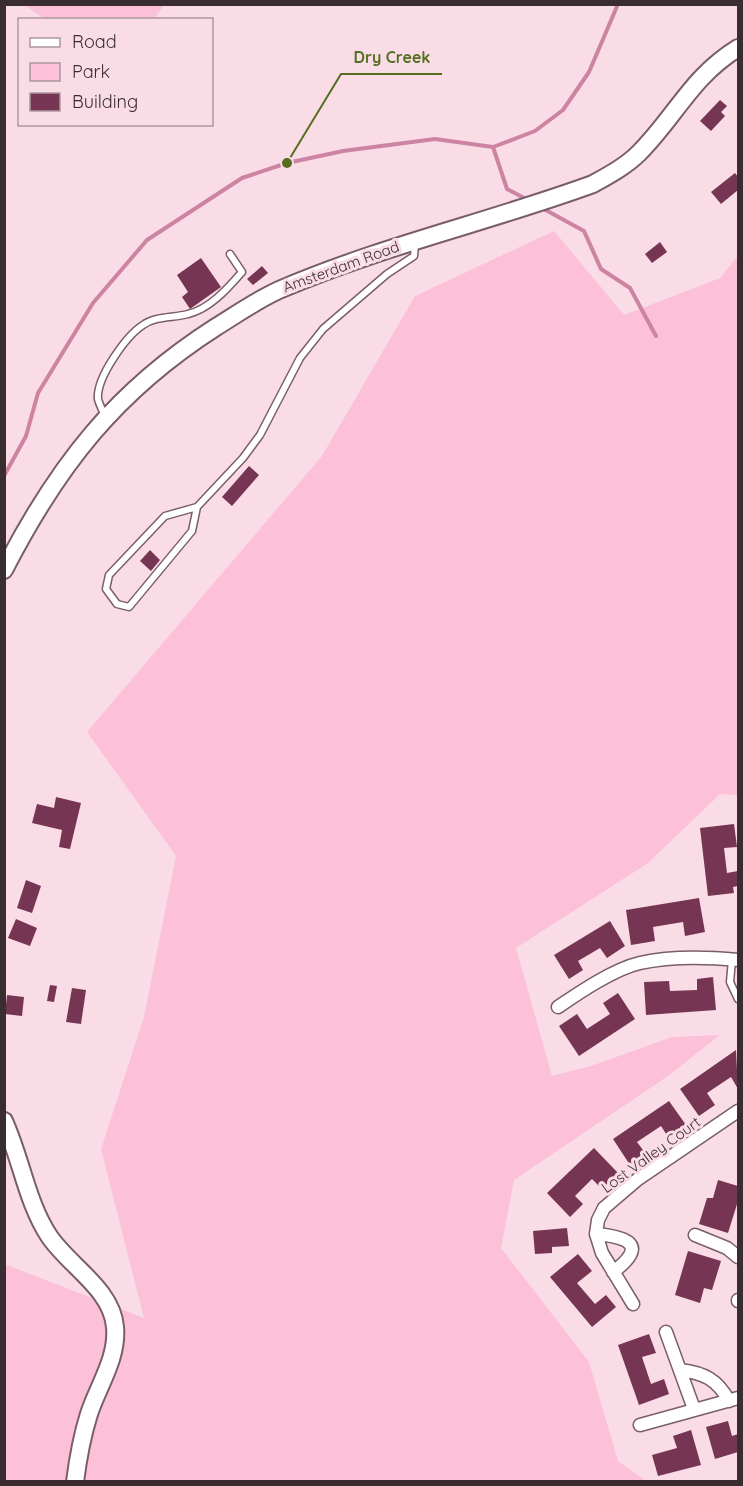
<svg xmlns="http://www.w3.org/2000/svg" width="743" height="1486" font-family="Quicksand,sans-serif">
	<style>
		.green { fill: #fcc0d8 }
		.lines { fill: none; stroke-linecap: round; stroke-linejoin: round }
		.stream { stroke: #cd84a3; stroke-width: 4 }
		.building { fill: #763553 }
		.lane-casing { stroke: #795e68; stroke-width: 9 }
		.street-casing { stroke: #795e68; stroke-width: 15 }
		.secondary-casing { stroke: #795e68; stroke-width: 20 }
		.lane { stroke: #fff; stroke-width: 6 }
		.street { stroke: #fff; stroke-width: 12 }
		.secondary { stroke: #fff; stroke-width: 16 }
		.labels { text-anchor: middle; stroke-width: 6; stroke-linejoin: round; paint-order: stroke }
		.street-label { font-size: 15px; fill: #392d32; stroke: #fadce7 }
		.leader { fill: none; stroke: #566e1f; stroke-width: 2 }
		.callout-dot { fill: #566e1f; stroke: #fadce7; stroke-width: 2 }
		.callout-label { font-size: 16px; text-anchor: middle; font-weight: bold; fill: #566e1f; stroke: #fadce7; stroke-width: 6; stroke-linejoin: round; paint-order: stroke }
	</style>
	<rect width="100%" height="100%" fill="#fadce7"/>
	<path class="green" d="M24 5H164L153 20 45 19Z
		M554 231 624 315 720 278 738 256V795L720 794 648 863 516 948 552 1076 591 1066 672 1037 720 1035 668 1076 514 1180 501 1248 589 1362 618 1461 646 1481H5L4 1264 144 1318 101 1149 144 1017 176 856 87 732 322 456 415 296Z"/>
	<g class="lines">
		<path class="stream" d="M493 147 507 189 528 200
			M542 208 584 231 601 269 630 288 656 336
			M4 476 26 436 38 393 93 303 147 240 242 178 287 163 343 151 435 139 493 147 535 131 563 110 589 72 618 4"/>
	</g>
	<path class="building" d="M720 100 727 106 721 112 725 116 711 131 700 121Z
		M735 173 738 177V190L721 204 711 192Z
		M660 242 667 252 652 263 645 254Z
		M201 258 221 287 190 309 182 297 188 292 177 275Z
		M262 266 268 273 253 285 247 279Z
		M249 466 259 475 232 506 222 497Z
		M150 550 160 560 151 571 140 561Z
		M56 797 81 803 70 849 59 847 62 830 32 823 37 804 54 808Z
		M734 824 737 847 724 848 727 873 738 871V886L733 887 734 893 708 896 700 828Z
		M26 880 41 886 32 913 17 908Z
		M699 898 705 932 685 936 683 922 653 927 655 941 631 945 626 910Z
		M16 919 37 928 30 946 8 938Z
		M610 921 625 946 607 958 600 948 578 961 583 970 569 979 554 955Z
		M713 977 716 1010 646 1015 644 982 669 981 670 991 697 990V979Z
		M50 985 57 986 54 1002 47 1001Z
		M72 988 86 990 81 1024 66 1022Z
		M618 993 635 1019 579 1056 559 1026 577 1014 587 1029 610 1014 603 1003Z
		M7 995 24 997 22 1016 5 1014Z
		M736 1050 738 1089 731 1077 707 1093 715 1105 699 1116 680 1089Z
		M669 1101 686 1125 668 1137 661 1126 637 1142 646 1154 630 1165 613 1139Z
		M594 1148 618 1173 602 1189 592 1179 575 1196 583 1204 570 1217 547 1193Z
		M718 1180 738 1186V1201L728 1233 699 1224 707 1198H713Z
		M567 1228 569 1246 552 1247V1253L535 1254 533 1231Z
		M688 1251 721 1261 712 1290 704 1288 700 1303 675 1295Z
		M578 1254 592 1271 577 1283 595 1304 606 1295 616 1307 592 1327 550 1277Z
		M649 1334 656 1353 642 1357 651 1384 664 1379 669 1394 639 1405 618 1345Z
		M728 1421 732 1436 738 1434V1452L715 1459 706 1427Z
		M691 1430 701 1465 658 1476 652 1455 677 1448 673 1436Z"/>
	<g class="lines">
		<defs>
			<path id="lane" d="M105 416C103 411 99 404 98 399 96 378 126 336 143 325 155 316 173 318 188 314 210 309 228 288 242 272L230 254
				M197 507 192 531 129 607 117 604 106 589 109 575 165 516 197 507 243 458 260 435 300 358 323 329 387 274 414 256 415 244
				M732 960 730 982 738 999"/>
			<path id="street" d="M558 1007C580 992 614 969 640 963 671 956 707 957 738 960
				M596 1234C628 1237 649 1245 613 1272
				M695 1235 727 1248 738 1257
				M738 1301V1300
				M633 1304 602 1253 596 1234 598 1220 604 1208 638 1179 738 1111
				M666 1332 694 1409
				M680 1370C704 1373 717 1379 729 1401
				M640 1425 738 1398"/>
			<path id="secondary" d="M4 570C58 465 116 391 216 327 237 314 257 300 279 290 381 246 489 222 593 184 609 175 626 166 639 153 676 116 691 77 738 48
				M4 1121C21 1158 27 1203 49 1236 69 1266 112 1289 115 1327 118 1358 98 1386 89 1414 82 1436 78 1458 75 1482"/>
		</defs>
		<use href="#lane" class="lane-casing"/>
		<use href="#street" class="street-casing"/>
		<use href="#secondary" class="secondary-casing"/>
		<use href="#lane" class="lane"/>
		<use href="#street" class="street"/>
		<use href="#secondary" class="secondary"/>
	</g>
	<g class="labels">
		<g class="street-label">
			<text transform="translate(341 267) rotate(-20)" y="5">Amsterdam Road</text>
			<text transform="translate(651 1155) rotate(-36)" y="5">Lost Valley Court</text>
		</g>
	</g>
	<path class="leader" d="M287 163L341 74H442"/>
	<circle class="callout-dot" cx="287" cy="163" r="6"/>
	<g class="callout-label">
		<text x="392" y="63">Dry Creek</text>
	</g>
	<rect width="743" height="1486" fill="none" stroke="#392d32" stroke-width="12"/>
	<rect x="18" y="18" width="195" height="108" fill="#fadce7" stroke="#ad969f" stroke-width="1.5"/>
	<rect x="30" y="38" width="30" height="9" fill="#ffffff" stroke="#ad969f" stroke-width="1.5"/>
	<text x="72" y="48" font-size="18" fill="#392d32">Road</text>
	<rect x="30" y="63" width="30" height="18" fill="#fcc0d8" stroke="#ad969f" stroke-width="1.5"/>
	<text x="72" y="78" font-size="18" fill="#392d32">Park</text>
	<rect x="30" y="93" width="30" height="18" fill="#763553" stroke="#ad969f" stroke-width="1.5"/>
	<text x="72" y="108" font-size="18" fill="#392d32">Building</text>
</svg>
